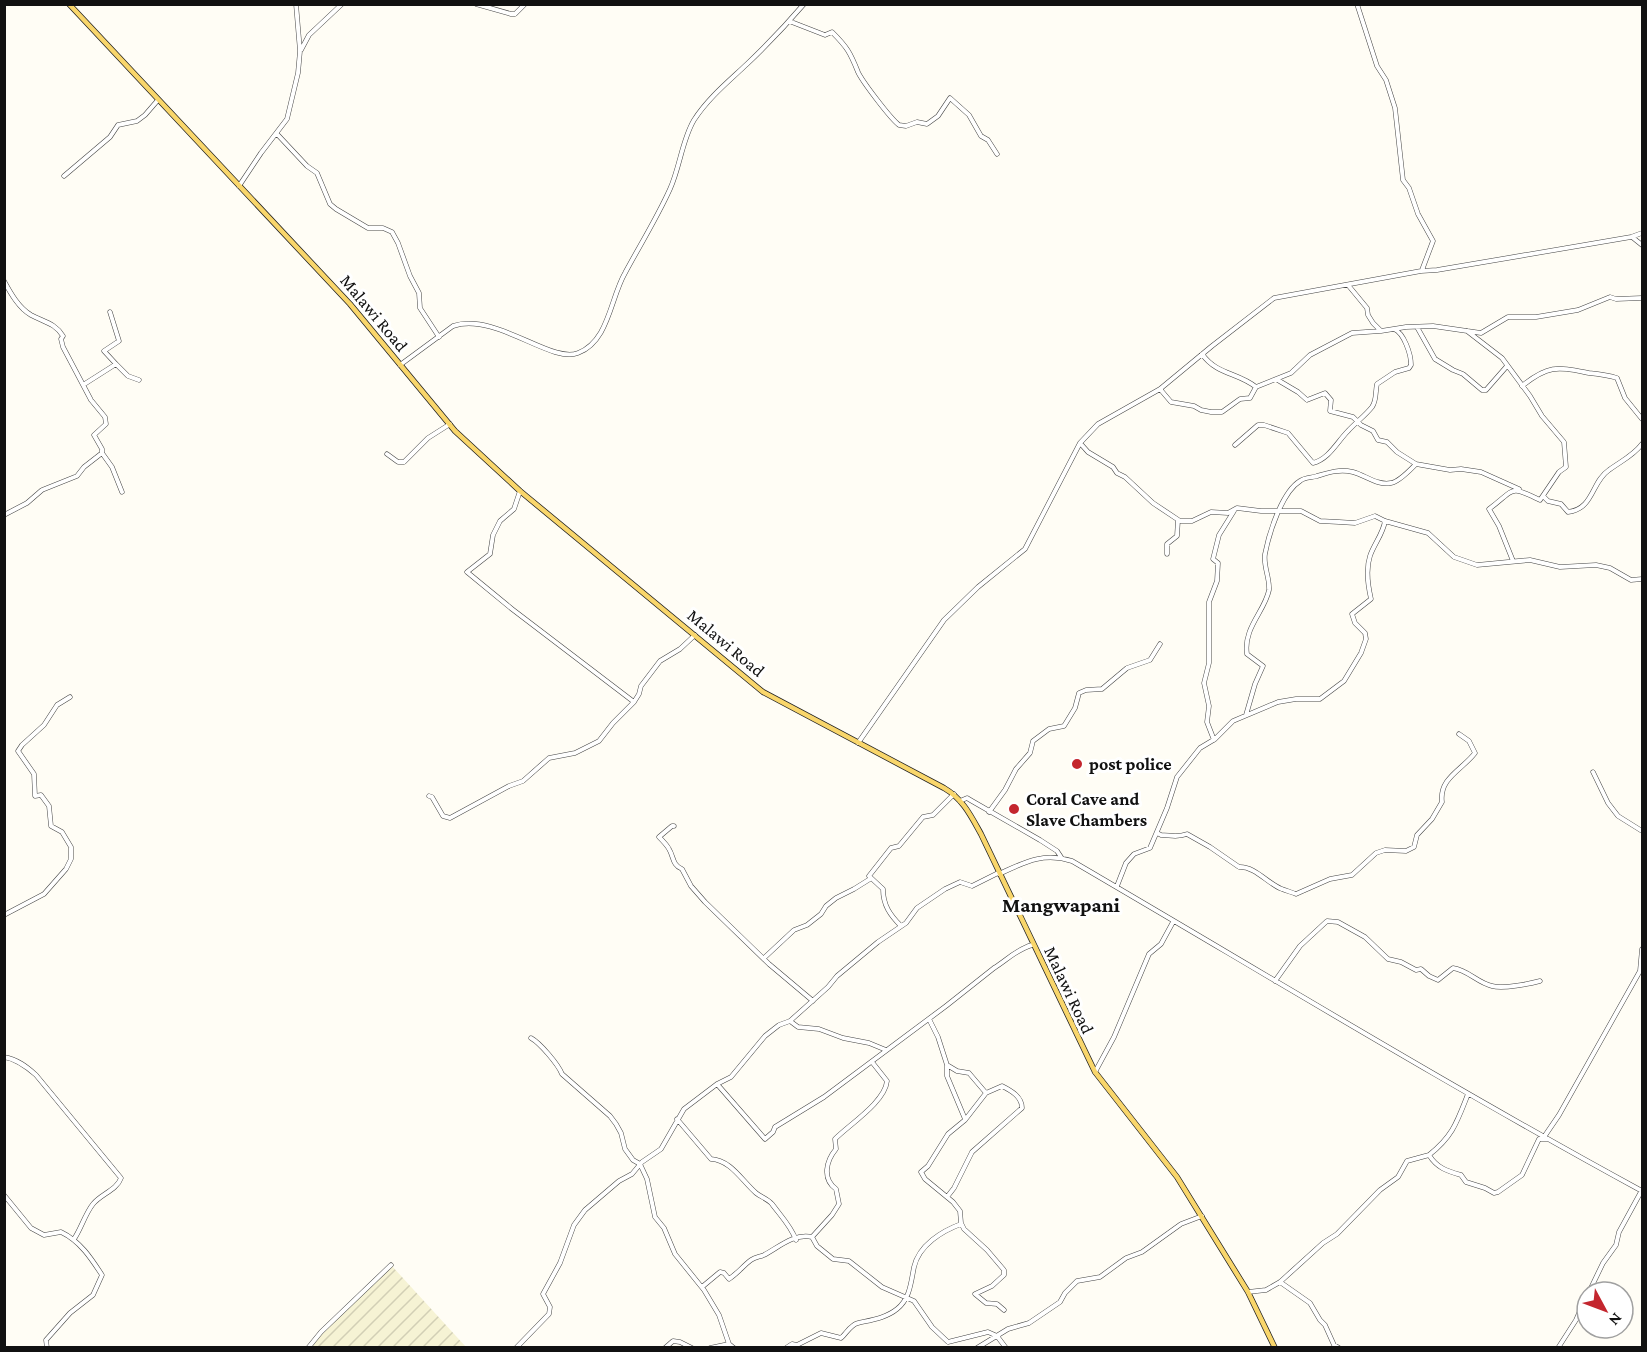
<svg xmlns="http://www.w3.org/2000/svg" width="1647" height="1352" font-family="'Crimson Pro',serif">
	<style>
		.farmland { fill: url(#farmland-furrows) }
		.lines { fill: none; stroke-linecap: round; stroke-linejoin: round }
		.minor-casing { stroke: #444; stroke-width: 5 }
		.major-casing { stroke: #222; stroke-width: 6 }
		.minor { stroke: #fff; stroke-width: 4 }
		.major { stroke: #f9d66b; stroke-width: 4.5 }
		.poi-dot { fill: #c4262e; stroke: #fff; stroke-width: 2 }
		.labels { text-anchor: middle; stroke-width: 6; stroke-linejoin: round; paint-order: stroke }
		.street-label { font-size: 18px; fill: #111; stroke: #fff }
		.poi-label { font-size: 18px; font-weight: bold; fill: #111; stroke: #fff; text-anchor: start }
		.quarter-label { font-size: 21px; font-weight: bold; fill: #111; stroke: #fff }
	</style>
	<defs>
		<pattern id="farmland-furrows" width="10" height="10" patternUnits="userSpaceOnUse" patternTransform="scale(1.5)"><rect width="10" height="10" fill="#f6f3d4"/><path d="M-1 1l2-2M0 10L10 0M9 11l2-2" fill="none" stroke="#d2cfb5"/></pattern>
	</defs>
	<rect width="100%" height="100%" fill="#fffdf5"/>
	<path class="farmland" d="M391 1265 466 1347 308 1348Z"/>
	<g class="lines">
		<defs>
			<path id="minor" d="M476 4 511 14H515L525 4
				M1357 4 1377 66 1386 80 1395 108 1403 180 1409 188 1418 214 1433 241 1422 270
				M789 21 825 35 832 32C847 47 850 52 858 72 862 81 890 118 899 125L906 126 917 122 927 124 938 116 950 98 969 115 981 136 988 140 997 154
				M301 50 309 35 342 4
				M277 134 307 166 317 173 330 204 336 209 368 228H383L392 232 398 243 410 276 419 293 420 308 439 337
				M64 176 110 137 118 125 137 121 145 115 158 100
				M239 186 261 153 287 119 298 73 300 51 296 4
				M1632 237 1642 245
				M4 281C11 294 19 308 31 315 44 322 55 323 63 336L61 339 63 347 91 400 105 417 106 424 94 435 102 449V453L112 467 122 492
				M1348 285 1367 308 1368 315 1373 323 1381 331 1406 327 1433 326 1481 333 1508 317H1536L1578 310 1610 297 1616 299 1642 298
				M110 312 119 341 104 351 116 364
				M1417 327 1435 359 1453 370 1463 374 1482 390H1486L1507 366
				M1467 331 1502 358 1530 396 1542 416 1564 442 1566 467 1559 472 1540 500C1508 484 1515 490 1489 509L1499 526 1513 561
				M1202 354C1217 375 1237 372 1256 387
				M400 365 453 326C496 312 551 364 578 353 609 341 610 299 625 273 640 245 657 218 670 189 680 167 682 140 694 120 708 98 729 81 747 64 767 45 786 25 804 4
				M1276 379 1298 392 1307 400 1325 393 1331 400 1330 411 1353 417 1361 425 1373 431 1378 440 1387 442 1397 452 1416 464 1450 470 1461 469 1481 472 1519 489
				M83 385 116 364 128 376 139 380
				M1522 386C1549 364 1558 367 1589 373 1599 374 1608 375 1617 378L1625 398 1642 419
				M1160 389 1171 402 1194 406 1201 410 1211 412H1222L1240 399 1250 398 1256 387 1291 373 1310 355 1352 333 1380 331
				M1080 443 1088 452 1113 467 1117 473 1125 477 1153 503 1180 521H1192L1211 512 1228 513 1237 508 1261 511H1301L1320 521 1339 522 1355 523 1375 516 1385 521 1428 533 1454 557 1477 565 1530 560 1560 567 1596 565 1610 568 1631 580 1642 579
				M1235 445 1258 425H1264L1288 433 1313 463C1329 459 1337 442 1348 431 1355 423 1365 416 1372 407 1377 400 1375 392 1377 384L1395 372 1409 368 1411 365C1411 354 1404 333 1394 329
				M387 454 398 462H404L428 438 450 424
				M520 491 514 509 500 521 493 535 490 554 467 572 512 609 634 702
				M1544 497 1548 501 1561 504 1568 512C1594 509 1591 482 1609 470 1621 461 1633 456 1642 444
				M4 515 27 503 42 490 77 476 84 467 102 453
				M1167 554V544L1177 536 1178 520
				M1246 715 1255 684 1263 666 1247 654C1243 628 1265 611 1269 590 1270 578 1263 566 1265 554 1269 533 1282 492 1300 481 1305 477 1311 478 1317 476 1330 472 1340 469 1353 472 1365 475 1378 486 1391 483 1399 482 1410 470 1416 464
				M1214 740 1207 722 1209 706 1204 683 1209 663V602L1217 581 1218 563 1213 559 1219 535 1234 511
				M858 743 944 620 978 587 1025 549 1080 443 1098 424 1160 389 1212 346 1274 298 1421 271 1437 270 1631 237 1642 233
				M1593 772 1608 803 1618 816 1642 831
				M429 796 432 797 443 816 450 818 509 786 523 781 549 758 575 753 599 741 613 723 634 702 639 694 641 686 660 661 680 649 695 635
				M960 801 967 798 972 801 1040 840 1057 851 1061 857
				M989 812 1005 790 1016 769 1030 753 1033 741 1049 729 1064 726 1075 708 1079 693 1086 690 1102 689 1127 668 1150 660 1160 644
				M674 826H672L659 837C663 841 667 845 669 849 674 857 672 865 682 869L691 886 705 902 769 964 813 1001
				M1157 833 1161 835C1170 835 1177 838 1187 834L1210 847 1239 867C1255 866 1268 884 1282 889 1287 891 1291 892 1296 894L1330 879 1352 875 1376 853 1385 850 1406 851 1414 847 1417 835 1432 819 1442 802C1439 778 1462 770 1475 753L1469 741 1459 734
				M999 874C1025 862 1043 852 1072 861 1262 972 1449 1086 1642 1191
				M1117 886 1126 863 1134 854 1150 848 1167 808 1177 777 1200 748 1215 739 1233 721 1278 702 1296 699H1320L1344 681 1361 653 1366 639 1365 633 1355 623 1352 614 1371 599C1368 586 1366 568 1370 556 1374 544 1383 534 1385 521
				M4 915 44 894 66 869 71 859V847L62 832 51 826 49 806 41 795 35 796 34 774 18 751 22 745 44 725 57 705 70 697
				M901 926C890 915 883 905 883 889L869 876 891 848 899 846 923 817 933 815 954 794
				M764 958 794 930 807 925 821 914 826 906 836 898 854 889 870 879
				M1275 981 1300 946 1327 921 1338 922 1365 937 1388 959 1401 962 1416 970 1421 969 1429 976 1438 980 1453 968C1468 970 1478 983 1492 986 1503 989 1529 984 1540 981
				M929 1019 938 1037 947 1065V1076L965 1119
				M790 1021 798 1027 819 1029 843 1038 869 1043 886 1050
				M531 1038C540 1043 558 1064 562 1074L610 1116 616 1124 621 1133 625 1149 633 1160 640 1164 647 1179 655 1217 664 1228 675 1254 704 1290 719 1315 729 1344 734 1348
				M4 1057C17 1059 27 1067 36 1075L121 1178C117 1190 101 1194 93 1204 85 1214 81 1229 74 1239
				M947 1065 957 1071 969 1073 986 1093
				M1095 1072 1114 1037 1149 954 1161 944 1173 922
				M717 1084 765 1139 773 1132 775 1127 824 1097 946 1006 994 968C1007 960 1017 949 1032 945
				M1468 1094C1457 1122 1453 1136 1429 1155 1437 1168 1447 1171 1461 1175L1466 1182 1485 1188 1494 1193 1498 1192 1522 1175 1539 1139H1546
				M677 1119 711 1159C731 1160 742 1181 756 1193 761 1197 768 1199 772 1204 780 1215 791 1226 796 1240
				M1544 1137 1559 1115 1640 971 1642 949
				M4 1195 31 1228 44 1235 61 1232C80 1241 91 1258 102 1275L93 1295 70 1313 46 1340 47 1348
				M947 1197 954 1188 972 1152 1022 1108C1022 1097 1012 1091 1002 1086L986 1093 965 1120 948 1134 928 1166 921 1172 925 1179 953 1202 960 1211 961 1223 964 1229 987 1250 1004 1270V1275L992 1286 975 1294 986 1303 997 1304 1004 1310
				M812 1237 817 1246 833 1259 849 1261 882 1287 914 1301 932 1327 948 1342 988 1332 997 1336 1006 1348
				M1280 1282 1310 1303 1320 1320 1325 1325 1334 1345 1339 1348
				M702 1287 720 1272 724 1273 729 1279C738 1273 743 1266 751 1260 755 1257 759 1257 764 1255 779 1247 794 1233 812 1237L832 1215 839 1204 836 1189C822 1179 826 1161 836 1149L835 1139C850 1124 885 1102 887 1081L872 1062
				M1248 1292 1266 1290 1280 1282 1323 1243 1337 1234 1380 1190 1398 1177 1407 1161 1429 1155
				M1589 1292 1603 1263 1616 1245 1619 1232 1642 1190
				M308 1348 321 1332 391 1265
				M516 1348 549 1314 550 1307 543 1294 560 1263 574 1225 585 1210 619 1181 632 1174 642 1162 661 1149 684 1109 717 1084 731 1077 765 1036 779 1025 790 1021 828 987 837 976 878 942 906 923 917 908 945 889 960 882 972 886 998 873
				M665 1348 673 1341 680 1342 692 1348
				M710 1348 729 1344
				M786 1348 792 1344 797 1345 821 1333 841 1338C846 1334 851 1324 858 1323 871 1320 886 1318 897 1309 910 1299 911 1282 914 1267 919 1245 942 1231 961 1224
				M977 1348 1008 1329 1029 1323 1060 1302 1065 1293 1077 1281 1100 1277 1126 1258 1142 1252 1181 1224 1202 1216
				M1558 1348 1576 1320 1587 1295"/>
			<path id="major" d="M69 4 350 304 455 431 520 491 763 692 944 788C963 799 971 816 981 834L1095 1072 1177 1177 1248 1292 1275 1348"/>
		</defs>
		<use href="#minor" class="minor-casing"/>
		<use href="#major" class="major-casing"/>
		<use href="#minor" class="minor"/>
		<use href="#major" class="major"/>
	</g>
	<g class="poi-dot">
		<circle cx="1077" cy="764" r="6"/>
		<circle cx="1014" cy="809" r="6"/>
	</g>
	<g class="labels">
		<g class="street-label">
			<text transform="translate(374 313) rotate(50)" y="6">Malawi Road</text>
			<text transform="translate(726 643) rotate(40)" y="6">Malawi Road</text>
			<text transform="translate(1069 990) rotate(65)" y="6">Malawi Road</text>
		</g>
		<g class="poi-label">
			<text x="1089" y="770">post police</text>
			<text x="1026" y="805">Coral Cave and<tspan x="1026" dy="21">Slave Chambers</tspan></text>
		</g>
		<g class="quarter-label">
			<text x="1061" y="912">Mangwapani</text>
		</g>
	</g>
	<rect width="1647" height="1352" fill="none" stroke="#111111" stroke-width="12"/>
	<g transform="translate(1605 1310) rotate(131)"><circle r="28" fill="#ffffff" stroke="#a0a0a0" stroke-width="1.5"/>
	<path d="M0-4.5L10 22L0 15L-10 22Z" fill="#c4262e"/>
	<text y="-9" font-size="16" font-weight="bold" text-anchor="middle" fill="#111111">N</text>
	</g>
</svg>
